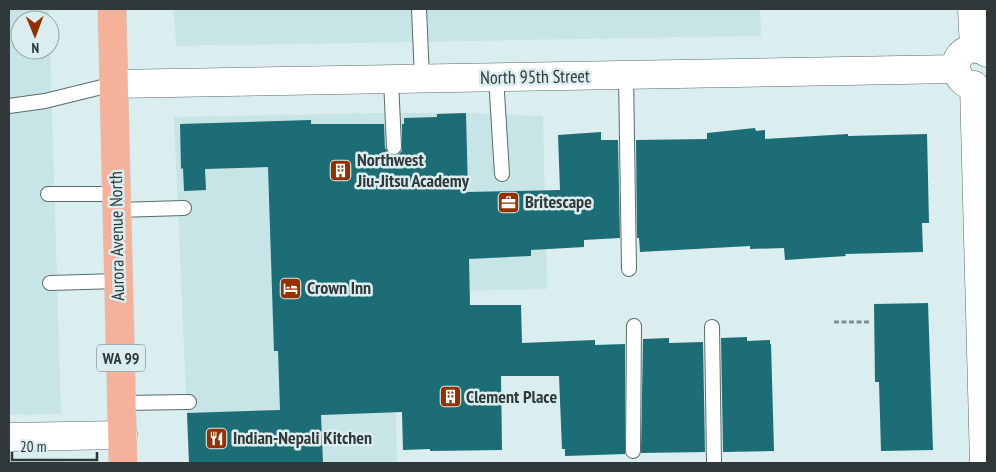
<svg xmlns="http://www.w3.org/2000/svg" width="996" height="472" font-family="'PT Sans Narrow',sans-serif">
	<style>
		.built { fill: #c7e4e7 }
		.building { fill: #1c6d75 }
		.lines { fill: none; stroke-linecap: round; stroke-linejoin: round }
		.lane-casing { stroke: #5a6b6c; stroke-width: 16 }
		.street-casing { stroke: #5a6b6c; stroke-width: 29 }
		.highway-casing { stroke: #c9cbcc; stroke-width: 29 }
		.path { stroke: #818e90; stroke-width: 3; stroke-dasharray: 5 2.5; stroke-linecap: butt }
		.lane { stroke: #fff; stroke-width: 14 }
		.street { stroke: #fff; stroke-width: 28 }
		.highway { stroke: #f5b199; stroke-width: 28 }
		.labels { text-anchor: middle; stroke-width: 5; stroke-linejoin: round; paint-order: stroke }
		.shield { fill: #daedef; stroke: #646e70; stroke-width: 1 }
		.shield-label { font-size: 16px; font-weight: bold; fill: #313839 }
		.street-label { font-size: 18px; fill: #313839; stroke: #daedef }
		.poi-label { font-size: 18px; font-weight: bold; fill: #313839; stroke: #daedef; text-anchor: start }
	</style>
	<rect width="100%" height="100%" fill="#daedef"/>
	<path class="built" d="M9 9H49V20H20V50H50L61 414 9 415Z
		M174 9H760L761 36 176 46Z
		M376 113H466L543 116 547 289 393 292 397 463H189L174 117Z
		M63 461V463H9V462Z"/>
	<path class="building" d="M466 113 468 192 560 190 558 135 601 132V140H618L620 238 584 240V247L531 250V256L469 259 470 305H521L522 343 595 340V345L625 344V454L565 456V449H562L559 376H501L502 450 430 451V449L403 450 402 412 321 415 323 463H189L187 413 280 410 278 351H274L268 167 205 169 206 190 184 191 183 168 181 169 180 124 311 120V124H384L385 148 390 154 394 156 398 155 402 151V124H404V118L437 117V114Z
		M755 128 756 131 765 130V139L848 134V136L927 134 929 223H922L923 252 845 254 846 256 785 260 784 248 750 249V246L640 252 639 238H637L636 140 707 139V133Z
		M928 303 933 450 881 451 879 382H875L874 304Z
		M747 337V341L770 340V344H771L774 451 723 452 721 338Z
		M669 338V343L703 342 705 452 641 453 643 339Z"/>
	<g class="lines">
		<defs>
			<path id="lane" d="M419 9 422 78
				M626 75 629 269
				M496 77 502 174
				M391 79 394 147
				M9 106 45 101 114 84
				M48 194H116
				M117 210 184 208
				M50 283 119 281
				M712 327 714 463
				M122 403 189 402
				M633 451 634 326"/>
			<path id="street" d="M972 9 974 48
				M965 83C944 66 964 38 987 53
				M114 84 956 69
				M974 85 984 463
				M9 437 123 435"/>
			<path id="highway" d="M112 9 123 463"/>
		</defs>
		<use href="#lane" class="lane-casing"/>
		<use href="#street" class="street-casing"/>
		<use href="#highway" class="highway-casing"/>
		<path class="path" d="M834 322H870"/>
		<use href="#lane" class="lane"/>
		<use href="#street" class="street"/>
		<use href="#highway" class="highway"/>
	</g>
	<defs>
		<symbol id="building-square" viewBox="-11 -11 22 22"><rect x="-9" y="-9" width="18" height="18" rx="4" fill="#953000" stroke="#daedef"/><path d="M-4-6H4V6H1V3H-1V6H-4ZM-2.5-4.3h1.7v1.8h-1.7ZM.8-4.3h1.7v1.8H.8ZM-2.5-1h1.7V.8h-1.7ZM.8-1h1.7V.8H.8Z" fill="#fff"/></symbol>
		<symbol id="office-square" viewBox="-11 -11 22 22"><rect x="-9" y="-9" width="18" height="18" rx="4" fill="#953000" stroke="#daedef"/><path d="M-6-3h4V-5.5h4V-3h4V5H-6ZM-1-4.5V-3h2v-1.5ZM-6 0V1H6V0Z" fill="#fff"/></symbol>
		<symbol id="hotel-square" viewBox="-11 -11 22 22"><rect x="-9" y="-9" width="18" height="18" rx="4" fill="#953000" stroke="#daedef"/><path d="M-6-4.5h1.5V1H6V5H4.5V3h-9V5H-6ZM-4 0a1.8 1.8 0 1 1 3.6 0ZM.5 0V-2.5h3Q6-2.5 6 0Z" fill="#fff"/></symbol>
		<symbol id="restaurant-square" viewBox="-11 -11 22 22"><rect x="-9" y="-9" width="18" height="18" rx="4" fill="#953000" stroke="#daedef"/><path d="M-5-6h1v4h1v-4h1v4h1v-4h1v5L-1.5 .5V6h-2V.5L-5-1ZM5-6V6H3V1.5H1.5Q1.5-4 5-6Z" fill="#fff"/></symbol>
	</defs>
	<g fill-rule="evenodd">
		<use href="#building-square" x="328" y="158" width="25" height="25"/>
		<use href="#office-square" x="496" y="190" width="25" height="25"/>
		<use href="#hotel-square" x="278" y="276" width="25" height="25"/>
		<use href="#building-square" x="438" y="384" width="25" height="25"/>
		<use href="#restaurant-square" x="204" y="426" width="25" height="25"/>
	</g>
	<g class="labels">
		<rect class="shield" x="97" y="344.5" width="48" height="27" rx="4"/>
		<g class="shield-label">
			<text x="121" y="364">WA 99</text>
		</g>
		<g class="street-label">
			<text transform="translate(535 77) rotate(-1)" y="6">North 95th Street</text>
			<text transform="translate(117 236) rotate(-91)" y="6">Aurora Avenue North</text>
		</g>
		<g class="poi-label">
			<text x="357" y="166">Northwest<tspan x="357" dy="21">Jiu-Jitsu Academy</tspan></text>
			<text x="525" y="208">Britescape</text>
			<text x="307" y="294">Crown Inn</text>
			<text x="466" y="403">Clement Place</text>
			<text x="233" y="444">Indian-Nepali Kitchen</text>
		</g>
	</g>
	<rect width="996" height="472" fill="none" stroke="#313839" stroke-width="20"/>
	<g transform="translate(35 35) rotate(179)"><circle r="24" fill="#daedef" stroke="#96a5a6"/>
	<path d="M0-4L9 19L0 12L-9 19Z" fill="#953000"/>
	<text y="-8" font-size="14" font-weight="bold" text-anchor="middle" fill="#313839">N</text>
	</g>
	<path d="M12 452v8h85v-8" fill="none" stroke="#313839" stroke-width="2.5"/>
	<text x="20" y="452" font-size="15" fill="#313839" stroke="#daedef" stroke-width="4" paint-order="stroke">20 m</text>
</svg>
